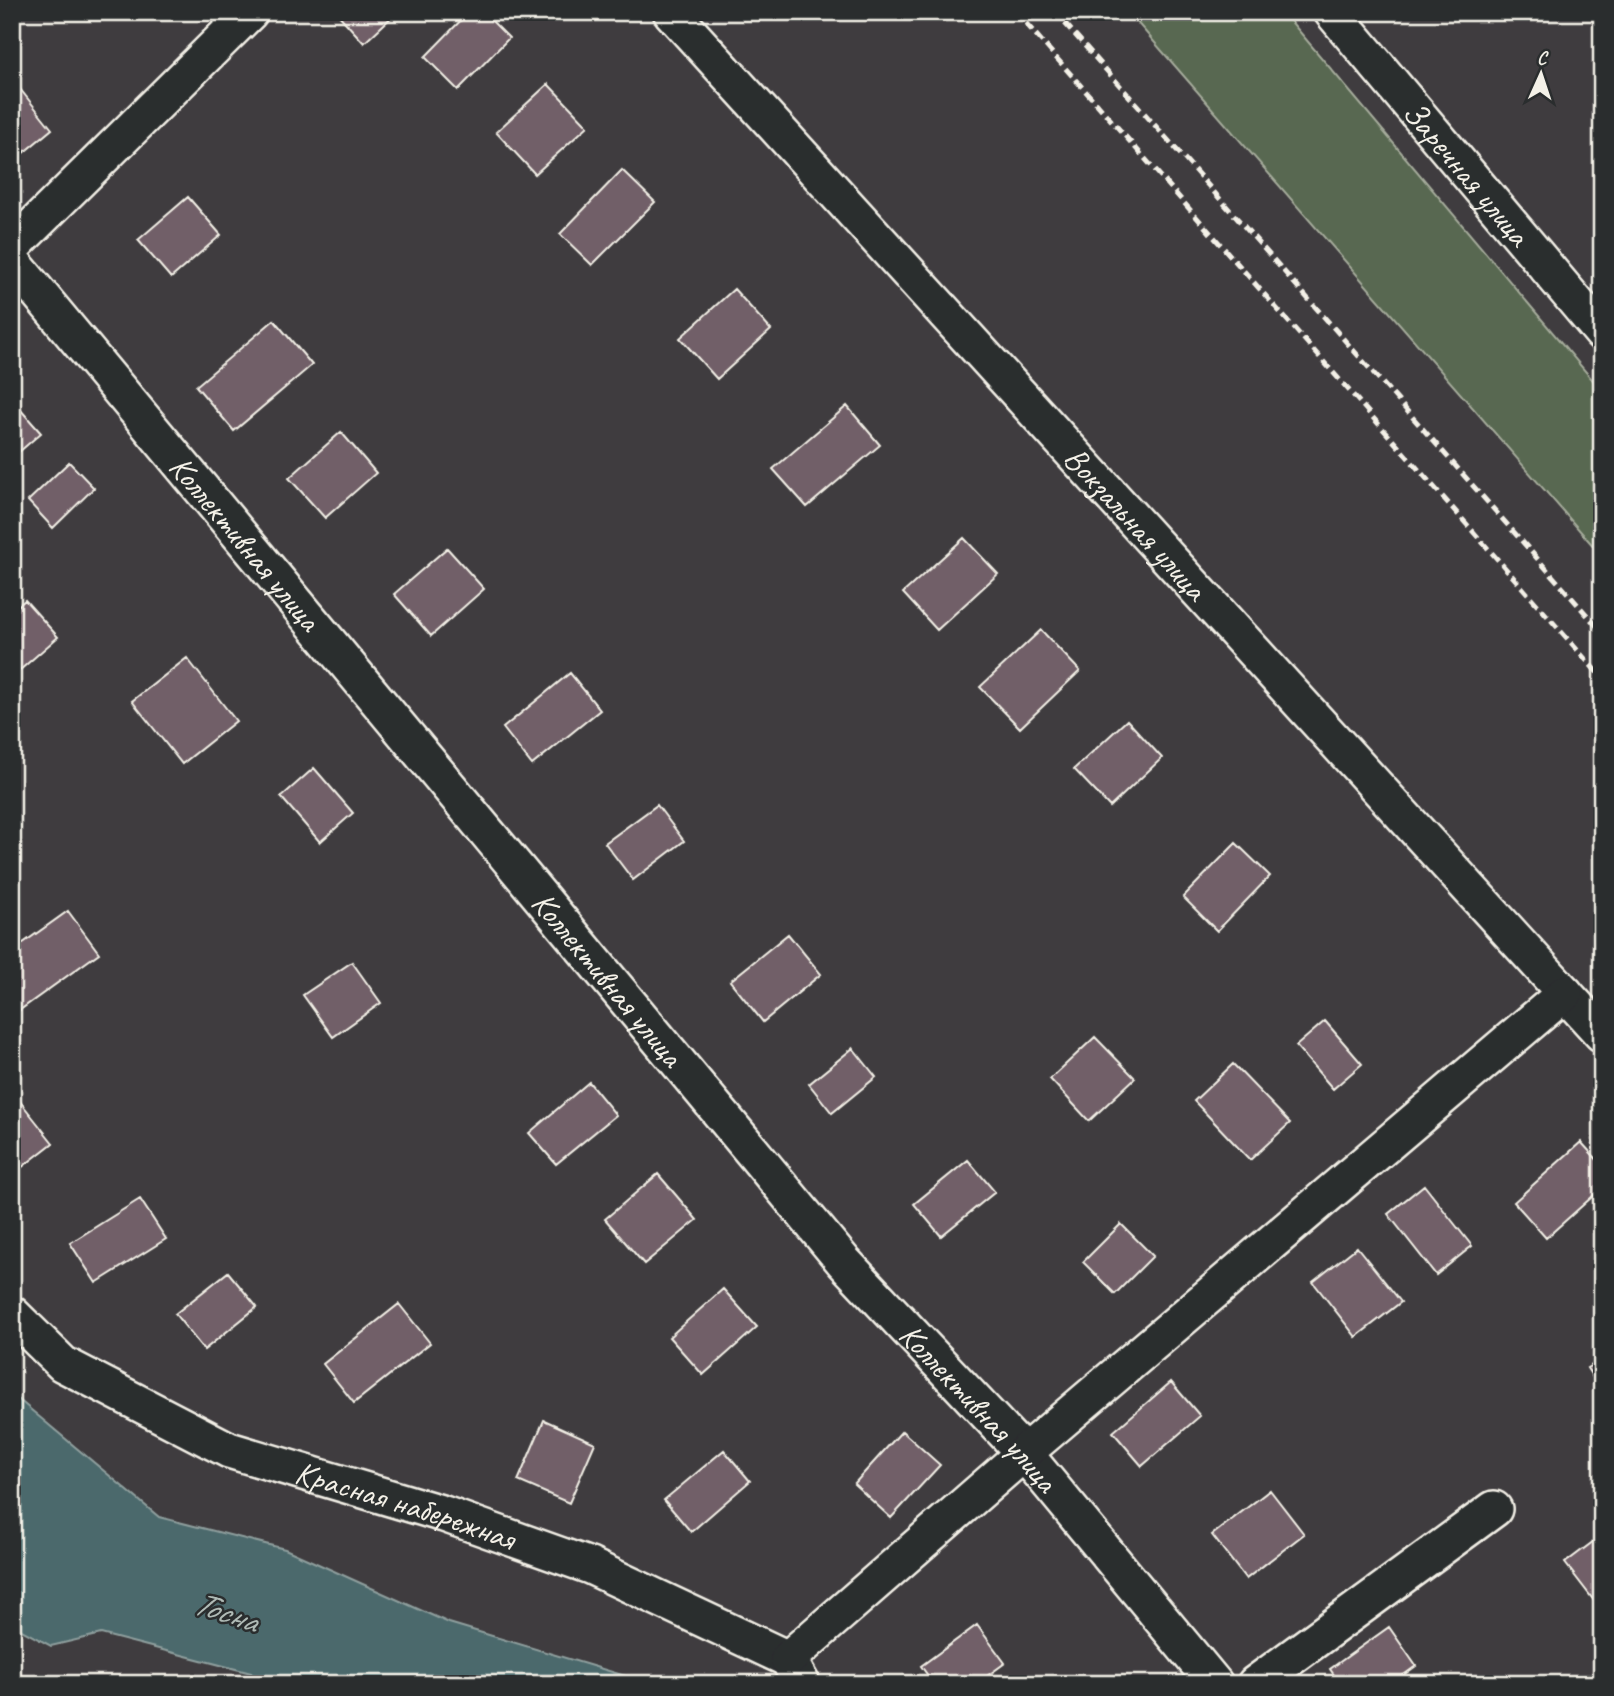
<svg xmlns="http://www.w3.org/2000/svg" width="1614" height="1696" font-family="Caveat,sans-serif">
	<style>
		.green { fill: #586851; stroke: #a6ac9c; stroke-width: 2 }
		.water { fill: #4b696c; stroke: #8f9f9e; stroke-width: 2 }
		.building { fill: #715f67; stroke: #f4f1e8; stroke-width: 2 }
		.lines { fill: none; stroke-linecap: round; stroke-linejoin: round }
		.minor-casing { stroke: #f4f1e8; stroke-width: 40 }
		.minor { stroke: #2a2d2e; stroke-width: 35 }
		.rail { stroke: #f4f1e8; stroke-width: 5; stroke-dasharray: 10 5; stroke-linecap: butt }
		.labels { text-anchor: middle; stroke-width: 5; stroke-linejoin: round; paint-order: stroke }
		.street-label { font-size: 33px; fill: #f4f1e8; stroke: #2a2d2e }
		.water-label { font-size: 35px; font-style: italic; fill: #b0bbb6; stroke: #2a2d2e }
	</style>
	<rect width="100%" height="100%" fill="#3f3c3f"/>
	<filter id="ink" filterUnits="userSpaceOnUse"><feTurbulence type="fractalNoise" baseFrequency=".0143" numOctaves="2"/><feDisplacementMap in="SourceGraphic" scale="14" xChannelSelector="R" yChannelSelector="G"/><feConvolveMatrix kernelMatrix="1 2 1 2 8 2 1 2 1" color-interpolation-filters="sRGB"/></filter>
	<g filter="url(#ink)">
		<path class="green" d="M1128 12H1283L1602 391V556Z"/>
		<path class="water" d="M12 1394 159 1517 285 1549 449 1623 652 1684H261L251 1673 101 1634 51 1646 12 1625Z"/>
		<path class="building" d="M336 12H397L364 43Z
			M469 12H483L509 38 458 90 425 57Z
			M12 79 52 129 17 158 12 152Z
			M548 84 588 126 535 174 496 132Z
			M622 170 655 202 592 265 560 234Z
			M188 197 221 235 171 278 138 240Z
			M734 289 771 330 717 379 680 338Z
			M274 320 312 365 234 431 196 386Z
			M12 400 41 433 12 458Z
			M847 406 880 445 807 507 773 469Z
			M341 432 376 473 325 518 289 478Z
			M69 462 94 488 53 528 28 501Z
			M964 538 998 574 937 630 903 593Z
			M447 548 484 589 431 636 394 594Z
			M25 600 58 637 12 677V611Z
			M1041 630 1080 671 1020 728 980 687Z
			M187 658 236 721 182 764 132 701Z
			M570 673 600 710 532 765 503 728Z
			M1127 720 1162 758 1110 807 1074 769Z
			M314 768 353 813 320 842 281 797Z
			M657 805 684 841 633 880 605 843Z
			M1236 843 1270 876 1217 931 1183 897Z
			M68 911 99 953 13 1015 12 951Z
			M788 934 821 974 763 1022 730 981Z
			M352 962 381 1003 333 1037 303 995Z
			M1325 1021 1362 1064 1333 1089 1296 1046Z
			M1095 1037 1135 1078 1089 1121 1050 1079Z
			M853 1048 876 1077 832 1113 809 1084Z
			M1233 1064 1290 1123 1250 1160 1194 1101Z
			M589 1082 616 1115 556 1164 529 1133Z
			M15 1095 53 1143 12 1175V1097Z
			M1581 1142 1602 1165V1188L1546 1238 1514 1202Z
			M968 1160 995 1192 941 1236 914 1204Z
			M658 1174 697 1220 644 1264 605 1219Z
			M1424 1185 1472 1246 1436 1275 1388 1214Z
			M140 1199 166 1239 96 1283 70 1243Z
			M1121 1224 1153 1256 1115 1294 1083 1262Z
			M1357 1247 1401 1302 1356 1337 1313 1282Z
			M228 1272 257 1307 204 1350 175 1314Z
			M723 1289 757 1327 703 1375 669 1337Z
			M399 1304 430 1343 354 1403 323 1364Z
			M1602 1359V1392L1587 1368Z
			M1171 1382 1200 1416 1142 1466 1113 1432Z
			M544 1420 595 1443 569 1503 518 1481Z
			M902 1431 940 1465 891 1518 854 1484Z
			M724 1450 750 1481 691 1532 664 1500Z
			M1270 1490 1304 1534 1246 1579 1212 1535Z
			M1602 1535V1611L1565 1563Z
			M977 1625 1005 1663 976 1684H934L921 1666Z
			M1389 1627 1416 1666 1391 1684H1340L1330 1669Z"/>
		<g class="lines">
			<defs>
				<g id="minor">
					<path id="s1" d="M671 12 1602 1034"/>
					<path id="s2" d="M1332 12 1602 333"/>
					<path d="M12 247 250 12"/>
					<path id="s3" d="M12 261 844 1262 1024 1453 1215 1684"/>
					<path id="s4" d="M12 1314 63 1364 229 1450 444 1514 590 1566 788 1659 802 1684"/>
					<path d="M788 1659 1024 1453 1565 993"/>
					<path d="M1255 1684 1494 1509"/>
				</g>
			</defs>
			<use href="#minor" class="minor-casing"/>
			<use href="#minor" class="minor"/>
			<path class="rail" d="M1016 12 1602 678
				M1055 12 1602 632"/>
		</g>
	</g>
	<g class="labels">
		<g class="street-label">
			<text dy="12" stroke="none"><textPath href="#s2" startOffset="210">Заречная улица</textPath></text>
			<text dy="12" stroke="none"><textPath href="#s1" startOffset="691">Вокзальная улица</textPath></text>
			<text dy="12" stroke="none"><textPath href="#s3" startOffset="366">Коллективная улица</textPath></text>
			<text dy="12" stroke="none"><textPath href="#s3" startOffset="933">Коллективная улица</textPath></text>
			<text dy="12" stroke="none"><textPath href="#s3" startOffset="1500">Коллективная улица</textPath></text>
			<text dy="12" stroke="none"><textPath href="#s4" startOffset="443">Красная набережная</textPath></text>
		</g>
		<g class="water-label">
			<text transform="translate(226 1611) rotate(19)" y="12">Тосна</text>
		</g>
	</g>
	<rect width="1614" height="1696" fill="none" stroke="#2a2d2e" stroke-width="42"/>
	<rect x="21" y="21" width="1572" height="1654" fill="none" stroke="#f4f1e8" stroke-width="2.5" filter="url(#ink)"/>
	<g transform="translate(1541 74) rotate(3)" stroke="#2a2d2e" stroke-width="5" paint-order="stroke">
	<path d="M0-5L12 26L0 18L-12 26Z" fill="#f4f1e8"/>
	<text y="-10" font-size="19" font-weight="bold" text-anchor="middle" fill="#f4f1e8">С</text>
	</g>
</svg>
